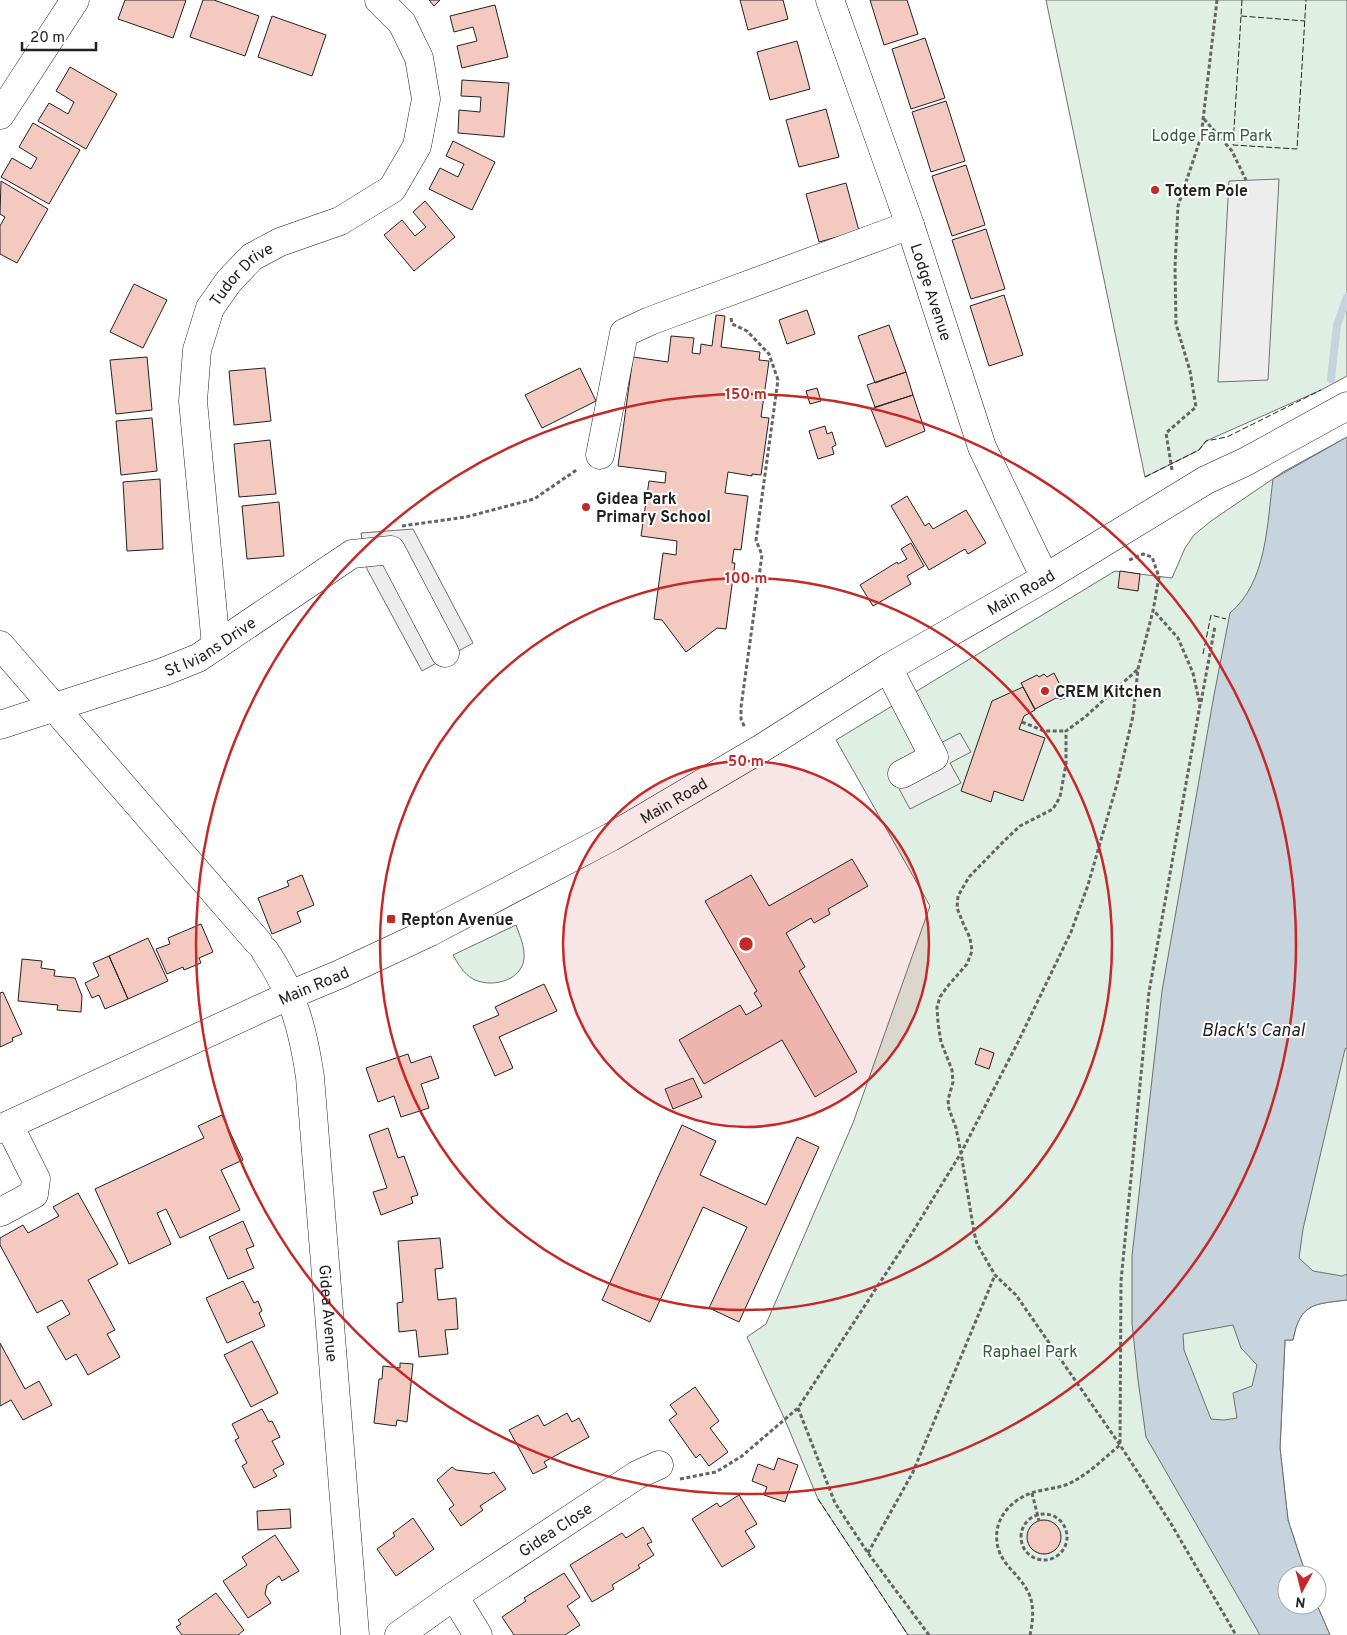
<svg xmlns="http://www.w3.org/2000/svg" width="1347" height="1635" font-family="Overpass,sans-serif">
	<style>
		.green { fill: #e0efe3; stroke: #6f6f6f }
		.parking { fill: #ededed; stroke: #6f6f6f }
		.water { fill: #c7d3dd; stroke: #6f6f6f; fill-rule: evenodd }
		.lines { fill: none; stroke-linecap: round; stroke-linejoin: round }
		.stream { stroke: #c7d3dd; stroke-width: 8 }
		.building { fill: #f3c9c0; stroke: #222 }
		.minor-casing { stroke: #222; stroke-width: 29 }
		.major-casing { stroke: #222; stroke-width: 29 }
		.path { stroke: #646464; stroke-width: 3; stroke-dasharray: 4 2.5; stroke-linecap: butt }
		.minor { stroke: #fff; stroke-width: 28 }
		.major { stroke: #fff; stroke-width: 28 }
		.fence { stroke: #222; stroke-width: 1; stroke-dasharray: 6 2.5; stroke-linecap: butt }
		.ring { fill: none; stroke: #c62828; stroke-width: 2.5 }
		.poi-dot { fill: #c62828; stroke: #fff; stroke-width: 2 }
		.labels { text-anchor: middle; stroke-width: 4; stroke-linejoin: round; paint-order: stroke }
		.park-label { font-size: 16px; fill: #2f5e38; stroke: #fff }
		.poi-label { font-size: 16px; font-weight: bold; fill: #222; stroke: #fff; text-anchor: start }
		.street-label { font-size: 16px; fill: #222; stroke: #fff }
		.water-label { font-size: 18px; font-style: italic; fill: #222; stroke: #fff }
		.centre { fill: #c62828; stroke: #fff; stroke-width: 2.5 }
		.ring-label { font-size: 15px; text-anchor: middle; font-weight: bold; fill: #c62828; stroke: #fff; stroke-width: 4; stroke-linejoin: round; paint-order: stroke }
	</style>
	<rect width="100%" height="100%" fill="#fff"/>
	<path class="green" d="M1046 0H1347V376L1321 390 1206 441 1199 450 1145 477Z
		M1347 437V1300C1314 1304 1300 1303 1293 1340H1285L1280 1448 1288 1520 1306 1575H1287V1605H1317L1330 1635H908L818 1499 785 1420 747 1337 766 1324 853 1123 930 906 836 740 1115 571 1172 578 1185 548 1194 535 1211 521 1283 472Z
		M516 925C520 936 525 947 524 959 521 982 490 988 473 979 464 974 458 964 453 955Z"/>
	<path class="parking" d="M1279 179 1268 380 1218 382 1229 181Z
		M413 529 473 643 422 671 367 569 361 533Z
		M960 733 971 752 950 763 961 783 910 809 889 770Z"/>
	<path class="water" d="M1347 437V1048L1345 1049 1303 1229 1299 1258 1313 1271 1342 1276 1347 1274V1300C1314 1304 1300 1303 1293 1340H1285L1280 1448 1288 1520 1306 1575H1287V1605H1317L1330 1635H1260L1146 1437 1138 1380 1132 1323V1256L1162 991 1214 695 1230 613C1267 582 1267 524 1273 479ZM1233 1325 1241 1348 1257 1365 1252 1386 1233 1393 1237 1418 1224 1420 1211 1419 1184 1350 1183 1334Z"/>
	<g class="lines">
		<path class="stream" d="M1331 379 1337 325 1347 297"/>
	</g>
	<path class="building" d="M125 0H186L173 38 118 19Z
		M203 0H214L259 16 245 56 190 37Z
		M429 0H440L434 6Z
		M740 0H783L788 19 748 30Z
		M870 0H907L918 34 884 45Z
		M495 5 508 57 462 68 457 46 477 41 473 27 454 32 450 16Z
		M272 16 326 35 312 76 258 57Z
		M925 38 945 98 911 109 892 49Z
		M797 41 810 89 770 100 757 52Z
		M70 67 117 94 86 149 38 121 49 103 68 114 74 102 56 91Z
		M462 80 509 83 504 137 458 133 459 110 480 112 481 97 461 96Z
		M946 101 965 161 931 172 912 112Z
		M826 109 839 157 799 167 786 120Z
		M33 123 80 150 49 204 1 177 12 158 31 169 37 158 19 147Z
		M453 141 495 162 472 210 429 189 440 168 458 177 464 164 446 156Z
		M966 165 985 225 952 236 932 176Z
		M1 181 48 209 17 263 0 254V226L5 217 0 214Z
		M846 183 859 231 819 242 806 194Z
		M425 201 455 237 414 271 384 235 402 220 415 236 426 227 413 212Z
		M986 229 1005 289 971 299 952 240Z
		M134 284 167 300 143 348 110 332Z
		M1004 295 1023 355 989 366 970 306Z
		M807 310 815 334 787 344 779 320Z
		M716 315 725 316 721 347 760 352 759 360 769 361 761 417 769 418 761 475 752 474V476L728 472 725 493 748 496 741 550 734 549 732 563H735L726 629 717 628 686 652 662 620 654 619 663 553 676 555 677 541 641 536 649 481 665 483 666 472 618 466 633 357 668 362 671 336 694 338 692 353 700 354 701 344 712 346Z
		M889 325 906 372 875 383 858 336Z
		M147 357 152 410 116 414 110 360Z
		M265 368 271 421 234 425 229 371Z
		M580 368 596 401 542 428 525 395Z
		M906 372 913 395 875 407 867 385Z
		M817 388 821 401 810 404 806 391Z
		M913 395 925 431 886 447 871 409Z
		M152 418 157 471 121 475 116 421Z
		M825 426 827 434 832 432 836 445 832 447 834 454 818 459 809 431Z
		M270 440 276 494 239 497 234 444Z
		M160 479 163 549 127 551 123 482Z
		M907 496 925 526 929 523 933 529 966 510 986 543 968 554 965 549 929 570 891 506Z
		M279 502 284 556 247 559 242 506Z
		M911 543 924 566 907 576 911 584 873 606 860 585 897 562 898 564 907 559 901 549Z
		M1120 571 1140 574 1138 591 1118 588Z
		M1054 673 1061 687 1064 689 1066 693 1065 698 1061 699 1056 698 1035 709 1021 683 1037 675 1039 677 1044 674 1047 677Z
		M1023 687 1035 710 1024 716 1019 729 1045 738 1023 801 994 791 991 802 961 791 992 701Z
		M852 859 868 886 828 909 830 914 814 923 811 918 786 933 805 967 799 971 857 1072 815 1097 782 1040 704 1084 679 1040 740 1005 746 1015 762 1006 754 993 757 991 705 901 751 875 769 906Z
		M302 875 314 905 297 912 301 922 272 934 258 898 289 886 287 881Z
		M201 924 213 952 199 958 201 963 184 970 183 967 167 974 156 949 170 944 168 938Z
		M148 938 168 981 128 999 109 956Z
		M109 956 128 999 105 1009 99 995 92 998 85 983 99 976 93 963Z
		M22 959 42 961 41 968 55 970 54 976 75 978 82 996 81 1012 57 1010 58 1005 18 1001Z
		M544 984 557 1011 499 1037 513 1068 495 1076 473 1026 499 1015 495 1007Z
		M3 992 22 1034 12 1038 13 1041 0 1047V993Z
		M980 1048 994 1053 989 1069 975 1064Z
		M408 1054 411 1063 431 1056 439 1078 421 1084 429 1108 401 1117 394 1096 378 1102 366 1068Z
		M693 1078 702 1097 673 1109 665 1089Z
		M222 1115 243 1160 221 1170 240 1210 180 1238 166 1209 157 1213 171 1244 129 1264 95 1189 204 1138 198 1126Z
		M682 1125 716 1141 700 1175 766 1205 797 1137 819 1147 739 1322 709 1308 747 1227 703 1207 650 1322 602 1300Z
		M388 1128 398 1158 404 1156 418 1195 411 1197 413 1203 381 1215 373 1192 387 1188 369 1135Z
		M78 1193 118 1264 88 1280 115 1330 107 1334 120 1357 88 1375 76 1354 66 1360 47 1327 70 1314 62 1300 37 1313 0 1245V1238L23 1225 28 1233 59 1216 53 1207Z
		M243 1221 254 1246 246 1249 254 1268 228 1279 209 1237Z
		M440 1238 443 1268 435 1269 438 1300 456 1298 458 1329 445 1330 448 1354 419 1357 416 1330 399 1332 397 1303 403 1302 398 1241Z
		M243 1281 254 1303 258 1301 262 1311 259 1313 265 1326 227 1343 206 1298Z
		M252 1341 278 1393 251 1407 224 1355Z
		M0 1343 25 1389 39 1381 52 1405 23 1420 11 1400 0 1406Z
		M400 1363 413 1364 407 1422 397 1420 396 1426 374 1423 379 1379H382L383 1366 400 1368Z
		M695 1387 719 1421 710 1428 728 1452 709 1466 700 1454 696 1458 669 1420 677 1414 670 1405Z
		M262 1409 269 1422 272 1421 280 1437 272 1441 284 1464 273 1470 277 1476 254 1488 242 1466 247 1463 235 1440 239 1438 232 1424Z
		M567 1413 572 1422 579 1418 589 1437 544 1462 547 1467 533 1474 509 1430 538 1415 544 1426Z
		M778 1458 798 1465 785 1502 764 1495 767 1487 752 1481 758 1464 774 1470Z
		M452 1467 456 1470 489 1474 494 1472 506 1489 480 1506 483 1510 461 1526 449 1509 454 1505 437 1480Z
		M739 1495 757 1524 745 1531 755 1547 722 1567 692 1519 717 1503 720 1507Z
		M290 1509 291 1528 258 1530 257 1511Z
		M413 1518 434 1549 396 1576 377 1549 395 1536 393 1533Z
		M1027 1537a17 17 0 1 1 34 0a17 17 0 1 1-34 0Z
		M643 1527 652 1542 647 1544 654 1555 638 1565 640 1568 612 1585 614 1589 592 1602 570 1565 622 1533 626 1538Z
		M275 1535 299 1571 282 1581 279 1576 267 1585 265 1594 271 1603 248 1618 223 1581 247 1565 242 1557Z
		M564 1573 580 1597 567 1606 580 1625 565 1635H514L502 1617 526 1601 524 1598Z
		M216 1593 244 1630 238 1635H182L176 1627 181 1624 178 1620Z"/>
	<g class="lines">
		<defs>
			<g id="minor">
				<path id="s1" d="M830 0 910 225 982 447 1045 578"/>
				<path d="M0 115 75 0"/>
				<path d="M600 455 624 333 650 321 910 225"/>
				<path d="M0 645 258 942"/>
				<path id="s2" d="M216 646 193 401 197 350 210 308 229 281 252 257 280 242 340 221 392 189 417 146 426 99 419 58 402 23 379 0"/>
				<path d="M888 668 934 757 902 774"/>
				<path id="s3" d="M0 725 163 672 198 658 352 554 391 550 445 653"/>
				<path id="s4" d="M265 951C293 992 303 1029 310 1077L355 1635"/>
				<path d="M1 1212 34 1194 36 1179 9 1125"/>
				<path id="s5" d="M454 1596 637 1475 659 1465"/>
				<path d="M399 1635 454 1596 478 1635"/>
			</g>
			<g id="major">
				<path id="s6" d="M0 1129 290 995 338 975 430 932 611 837 762 748 888 668 1045 578 1206 480 1245 462 1347 406"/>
			</g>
		</defs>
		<use href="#minor" class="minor-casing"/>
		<use href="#major" class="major-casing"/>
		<path class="path" d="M1204 119 1232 151 1246 180
			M731 318 732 324 747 331 769 354 778 380 756 540 762 555 741 707V719L745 728
			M1172 470 1166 433 1196 407 1190 371 1176 324 1175 267 1178 206 1201 137 1217 0
			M402 526 466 517 534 499 578 469
			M1137 670 1085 717 1066 731V764L1060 797 1053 809 1020 826 1004 841 969 877 958 896 957 908 963 923 970 938 972 951 967 964 947 987 940 997 937 1007 938 1023 941 1042 952 1070 953 1082 948 1100 949 1109 956 1128 961 1153 974 1232 977 1244 995 1275 1016 1295 1120 1445 1170 1522 1236 1635
			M1201 702 1215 626
			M1022 722 1044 731H1066
			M680 1479 716 1472 742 1456 798 1408
			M1032 1493 1039 1521
			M1021 1537a23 23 0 1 1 46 0a23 23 0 1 1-46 0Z
			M868 1553 913 1472 995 1275
			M929 1635 868 1553 835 1503 798 1408 909 1238 961 1153 1018 1042 1071 932 1088 885 1117 784 1133 716 1138 669 1153 611 1159 577 1152 557 1143 554 1127 561
			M1030 1635C1033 1621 1035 1603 1027 1590 1018 1573 999 1563 997 1542 994 1519 1010 1501 1031 1493 1043 1489 1056 1489 1068 1484 1088 1475 1103 1459 1120 1445L1121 1281 1149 992 1200 705 1193 673 1178 638 1154 611"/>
		<use href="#minor" class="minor"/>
		<use href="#major" class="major"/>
		<path class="fence" d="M1242 0 1233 145 1297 149 1306 0
			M1241 16 1305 21
			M1145 477 1199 450 1206 441 1227 437 1321 390
			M1203 654 1211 615 1226 619
			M818 1499 908 1635"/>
	</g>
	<circle cx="746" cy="944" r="183" fill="#c62828" fill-opacity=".12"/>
	<g class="ring">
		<circle cx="746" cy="944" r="183"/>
		<circle cx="746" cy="944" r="366"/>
		<circle cx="746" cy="944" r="550"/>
	</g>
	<g class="poi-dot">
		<circle cx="1155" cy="190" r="5"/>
		<circle cx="586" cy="507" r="5"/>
		<circle cx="1045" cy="691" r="5"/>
		<rect x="386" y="914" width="10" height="10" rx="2.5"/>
	</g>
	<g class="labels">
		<g class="park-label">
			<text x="1212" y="141">Lodge Farm Park</text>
			<text x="1030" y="1357">Raphael Park</text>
		</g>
		<g class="poi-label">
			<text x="1165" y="196">Totem Pole</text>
			<text x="596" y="504">Gidea Park<tspan x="596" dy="18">Primary School</tspan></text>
			<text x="1055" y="697">CREM Kitchen</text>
			<text x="401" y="925">Repton Avenue</text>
		</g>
		<g class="street-label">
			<text dy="6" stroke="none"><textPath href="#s2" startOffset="388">Tudor Drive</textPath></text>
			<text dy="6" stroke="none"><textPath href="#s1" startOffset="309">Lodge Avenue</textPath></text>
			<text dy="6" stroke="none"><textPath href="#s6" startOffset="1155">Main Road</textPath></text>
			<text dy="6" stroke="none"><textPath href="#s3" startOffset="225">St Ivians Drive</textPath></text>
			<text dy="6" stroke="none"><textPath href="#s6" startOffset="750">Main Road</textPath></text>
			<text dy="6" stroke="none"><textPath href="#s6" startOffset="345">Main Road</textPath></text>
			<text dy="6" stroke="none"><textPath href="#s4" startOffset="372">Gidea Avenue</textPath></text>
			<text dy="6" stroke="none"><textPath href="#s5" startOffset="121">Gidea Close</textPath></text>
		</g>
		<g class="water-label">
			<text x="1253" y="1036">Black's Canal</text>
		</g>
	</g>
	<circle cx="746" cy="944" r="8" class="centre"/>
	<g class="ring-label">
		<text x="746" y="399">150 m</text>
		<text x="746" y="583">100 m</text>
		<text x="746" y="766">50 m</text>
	</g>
	<g transform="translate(1302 1590) rotate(187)"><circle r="24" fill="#ffffff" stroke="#a7a7a7"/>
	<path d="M0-4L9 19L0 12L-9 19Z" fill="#c62828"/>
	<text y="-8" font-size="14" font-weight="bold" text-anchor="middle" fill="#222222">N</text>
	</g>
	<path d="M22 42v8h74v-8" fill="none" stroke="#222222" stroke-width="2.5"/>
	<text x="30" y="42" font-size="15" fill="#222222" stroke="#ffffff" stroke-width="4" paint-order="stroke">20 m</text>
</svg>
